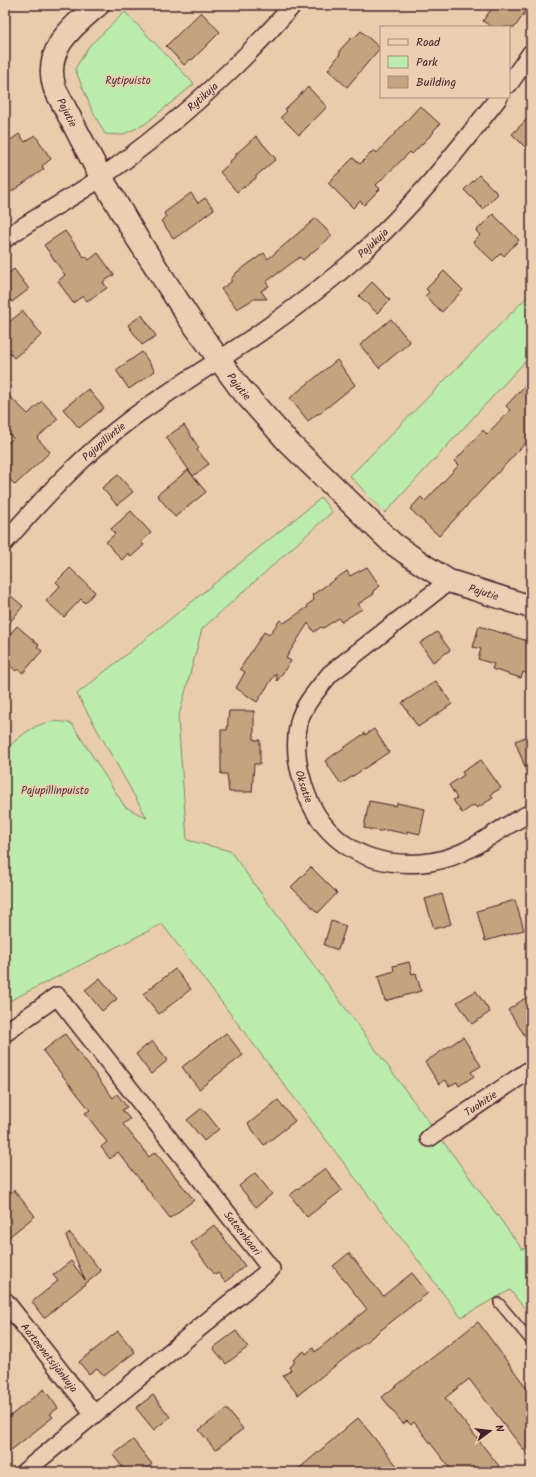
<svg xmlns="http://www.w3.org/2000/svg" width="536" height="1477" font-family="Kalam,sans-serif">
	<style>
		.green { fill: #bbecac; stroke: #82866c }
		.building { fill: #c2a57f; stroke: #4a1f2b }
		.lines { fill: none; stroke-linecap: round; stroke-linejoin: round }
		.lane-casing { stroke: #4a1f2b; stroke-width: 12 }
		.street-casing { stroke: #4a1f2b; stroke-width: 20 }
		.secondary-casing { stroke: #4a1f2b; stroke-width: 25 }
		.lane { stroke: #ebcfb2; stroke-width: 9 }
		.street { stroke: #ebcfb2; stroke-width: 17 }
		.secondary { stroke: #ebcfb2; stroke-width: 22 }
		.labels { text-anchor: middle; stroke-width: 3.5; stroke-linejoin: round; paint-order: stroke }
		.park-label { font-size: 11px; fill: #553438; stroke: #ebcfb2 }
		.street-label { font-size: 11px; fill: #4a1f2b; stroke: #ebcfb2 }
	</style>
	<rect width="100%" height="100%" fill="#e8ccac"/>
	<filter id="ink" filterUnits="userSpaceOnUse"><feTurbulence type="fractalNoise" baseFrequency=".025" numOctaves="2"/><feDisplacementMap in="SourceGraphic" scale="8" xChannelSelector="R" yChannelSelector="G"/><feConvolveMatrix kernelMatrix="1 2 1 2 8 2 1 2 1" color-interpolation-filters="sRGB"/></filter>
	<g filter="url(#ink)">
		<path class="green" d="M125 12 194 84 145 124 122 135 105 134 92 110 75 69 89 46Z
			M531 293V355L385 513 350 476Z
			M321 498 332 512 202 629 178 719 187 840 230 851 522 1249 531 1248V1316L510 1290 461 1317 162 924 5 1003V750C25 732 43 715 72 724L125 807 147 818 77 694Z"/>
		<path class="building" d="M494 5H518L526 11 515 27H492L483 21Z
			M201 12 220 32 192 60 191 59 184 65 166 46Z
			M361 31 380 48 347 87 328 70 340 54V50L351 38 355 37Z
			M308 87 327 107 299 135 281 117 287 111 285 109Z
			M420 106 440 124 433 131 434 132 412 154 410 152 376 185 380 189 364 205 360 201 353 208 328 183 353 158 360 164 374 150 377 153Z
			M531 115V153L512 134Z
			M19 134 25 142 35 135 51 159 42 166 44 169 5 196V144Z
			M256 136 276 159 256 176V178L237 192 220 172 229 164V162L236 156V154Z
			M479 175 498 194 483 209 464 190Z
			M191 193 198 203 205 198 214 209 174 239 161 221 166 217 164 213Z
			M493 214 519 240 504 256 501 253 493 261 473 242 480 235 476 231Z
			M316 218 332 236 303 260 300 257 266 282 269 286 261 291 267 299H254L237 309 221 289 231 282V279L237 272 264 253 268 259Z
			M65 231 84 257 86 256 89 260 98 253 114 275 103 282 107 288 87 301 83 296 73 303 58 281 65 275 44 245Z
			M14 269 29 289 12 302 5 293V276Z
			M444 271 463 290 442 312 425 296 429 292 426 289Z
			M372 282 390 300 377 313 359 296Z
			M23 311 42 335 14 358 5 347V325Z
			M142 315 156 336 142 345 128 325Z
			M391 319 410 342 379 368 360 345Z
			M142 352 155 371 129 389 116 370Z
			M337 360 355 385 319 414H317L308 421 290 398Z
			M531 379V437L439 536 410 509 421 497 425 501 459 465 455 461 483 430 487 434 510 410 506 406Z
			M88 389 104 408 79 428 63 409Z
			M5 392 28 414 42 401 58 419 37 438 50 452 15 485 5 474V446L13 438 5 430Z
			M184 425 199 448 197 450 209 464 193 476 166 437Z
			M188 470 206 492 175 517 157 495Z
			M118 475 133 492 117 505 102 488Z
			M131 511 151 533 141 542 144 545 131 557 128 553 122 560 106 542 115 534 111 529Z
			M367 567 380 586 373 591 374 594 358 604 362 609 341 622 339 618 323 628 321 627 314 632 308 623 286 658 291 661 277 681 276 673 257 702 236 688 245 672 240 669 264 632 269 635 280 620 284 623 308 607 307 605 314 600 312 595 347 571 350 576Z
			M70 568 95 592 85 603 81 599 64 617 46 601 60 586 56 582Z
			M5 591 23 606 5 628Z
			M17 626 39 645 37 647 42 651 23 673 18 669 16 671 5 661V640Z
			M479 626 531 642V675L523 672 521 678 492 669 494 664 478 659 481 649 473 647Z
			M437 632 450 650 433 662 420 643Z
			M436 681 452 704 418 727 402 703Z
			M229 711H254V740H260V764H254L252 792H229L227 774H221V730H227Z
			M374 729 389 752 341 784 325 761 365 733V735Z
			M531 735V780H530L515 741Z
			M481 760 501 788 491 794 493 798 477 808 474 805 462 813 453 800 457 798 449 785 464 775 462 772Z
			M369 801 396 806 397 803 425 809 420 834 407 831V834L388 830 379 831 364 828Z
			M311 867 337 893 318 913 291 887Z
			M442 894 451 924 434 929 425 899Z
			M515 900 524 930 485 941 477 911Z
			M331 921 346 926 338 950 324 945Z
			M409 962 412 974 416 973 421 991 385 1001 378 976 394 971 393 966Z
			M175 969 191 989 159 1014 143 994Z
			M100 978 117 999 102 1011 85 990Z
			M476 991 490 1012 472 1024 457 1002Z
			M531 994V1045L508 1010Z
			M226 1033 243 1055 199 1089 182 1067Z
			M65 1034 113 1098 117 1094 127 1107 122 1110 130 1119 123 1124 149 1157 155 1152 194 1200 170 1218 118 1152 110 1159 101 1147 107 1142 85 1113 90 1110 43 1051Z
			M463 1037 481 1066 471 1072 474 1076 459 1086 457 1082 449 1086 446 1080 439 1084 425 1062Z
			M152 1041 168 1060 151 1074 136 1054Z
			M278 1100 295 1121 264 1145 248 1124Z
			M202 1108 219 1129 204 1141 187 1120Z
			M325 1168 342 1190 307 1217 290 1195Z
			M255 1173 272 1194 256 1207 239 1186Z
			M14 1190 35 1216 5 1240V1197Z
			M214 1225 245 1266 225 1282 218 1273 215 1275 191 1243Z
			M70 1233 101 1271 44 1318 32 1302 58 1281 53 1275 71 1261 85 1280 66 1236Z
			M349 1253 383 1296 412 1273 428 1293 298 1395 283 1376 291 1370 289 1367 295 1362 293 1360 304 1351 306 1354 313 1348 315 1352 367 1309 333 1266Z
			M478 1322 531 1394V1459L469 1379 445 1398 499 1466 491 1472H453L414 1422 411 1425 407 1421 403 1424 382 1397Z
			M118 1331 135 1352 104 1376 97 1368 89 1374 79 1362Z
			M236 1331 248 1347 226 1364 213 1348Z
			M44 1389 58 1408 50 1414 53 1417 5 1455V1420Z
			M153 1395 170 1417 154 1430 136 1408Z
			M227 1409 243 1429 215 1450 199 1430Z
			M358 1418 402 1472H295Z
			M133 1440 152 1464 142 1472H126L113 1455Z"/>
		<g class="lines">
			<defs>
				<path id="lane" d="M499 1303 531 1341"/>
				<g id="street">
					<path d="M509 84 531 53"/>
					<path id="s1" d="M5 239C36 216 71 199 102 177 172 127 237 69 293 5"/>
					<path id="s2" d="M5 542C44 497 84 454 132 418 173 388 217 362 258 334 291 311 324 286 354 260 409 212 454 155 499 97"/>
					<path id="s3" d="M449 581 330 674C319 688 303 705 299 722 295 739 296 760 301 776 315 835 360 868 422 863 469 859 491 831 531 813"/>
					<path id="s4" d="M5 1033 57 996 271 1269 24 1472"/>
					<path id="s5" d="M429 1138 531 1069"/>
					<path id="s6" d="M5 1301 94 1414"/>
				</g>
				<g id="secondary">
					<path id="s7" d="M98 5C72 27 42 50 55 89L101 177 137 238 189 318 240 388 288 442 392 543 425 566 449 581 531 607"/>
				</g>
			</defs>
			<use href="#lane" class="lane-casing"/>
			<use href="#street" class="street-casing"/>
			<use href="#secondary" class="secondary-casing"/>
			<use href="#lane" class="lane"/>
			<use href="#street" class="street"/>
			<use href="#secondary" class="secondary"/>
		</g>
	</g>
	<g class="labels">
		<g class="park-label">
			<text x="128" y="84">Rytipuisto</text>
			<text x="55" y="794">Pajupillinpuisto</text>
		</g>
		<g class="street-label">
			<text dy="4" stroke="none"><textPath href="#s1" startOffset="244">Rytikuja</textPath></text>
			<text dy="4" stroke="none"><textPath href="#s7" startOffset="128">Pajutie</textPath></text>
			<text dy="4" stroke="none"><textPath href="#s2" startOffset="476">Pajukuja</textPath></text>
			<text dy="4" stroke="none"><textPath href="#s7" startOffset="452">Pajutie</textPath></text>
			<text dy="4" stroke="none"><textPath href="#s2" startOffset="141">Pajupillintie</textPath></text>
			<text dy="4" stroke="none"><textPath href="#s7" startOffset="776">Pajutie</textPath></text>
			<text dy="4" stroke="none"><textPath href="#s3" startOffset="274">Oksatie</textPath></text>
			<text dy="4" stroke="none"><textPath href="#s5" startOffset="62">Tuohitie</textPath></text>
			<text dy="4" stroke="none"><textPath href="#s4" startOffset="365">Sateenkaari</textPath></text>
			<text dy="4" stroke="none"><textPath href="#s6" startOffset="72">Aarteenetsijänkuja</textPath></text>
		</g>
	</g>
	<rect width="536" height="1477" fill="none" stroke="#ebcfb2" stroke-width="20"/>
	<rect x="10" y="10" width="516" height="1457" fill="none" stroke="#4a1f2b" stroke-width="1.5" filter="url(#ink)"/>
	<rect x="380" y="26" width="130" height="72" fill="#ebcfb2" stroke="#ab897c"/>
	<rect x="388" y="39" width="20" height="6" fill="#ebcfb2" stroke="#ab897c"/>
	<text x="416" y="46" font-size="12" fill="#4a1f2b">Road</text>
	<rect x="388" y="56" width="20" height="12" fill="#bbecac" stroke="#ab897c"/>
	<text x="416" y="66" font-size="12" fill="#4a1f2b">Park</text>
	<rect x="388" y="76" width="20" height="12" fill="#c2a57f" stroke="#ab897c"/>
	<text x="416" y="86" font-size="12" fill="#4a1f2b">Building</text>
	<g transform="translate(490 1431) rotate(75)" stroke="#ebcfb2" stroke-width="3" paint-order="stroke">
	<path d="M0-3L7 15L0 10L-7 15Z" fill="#4a1f2b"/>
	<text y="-6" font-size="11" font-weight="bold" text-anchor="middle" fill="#4a1f2b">N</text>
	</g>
</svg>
